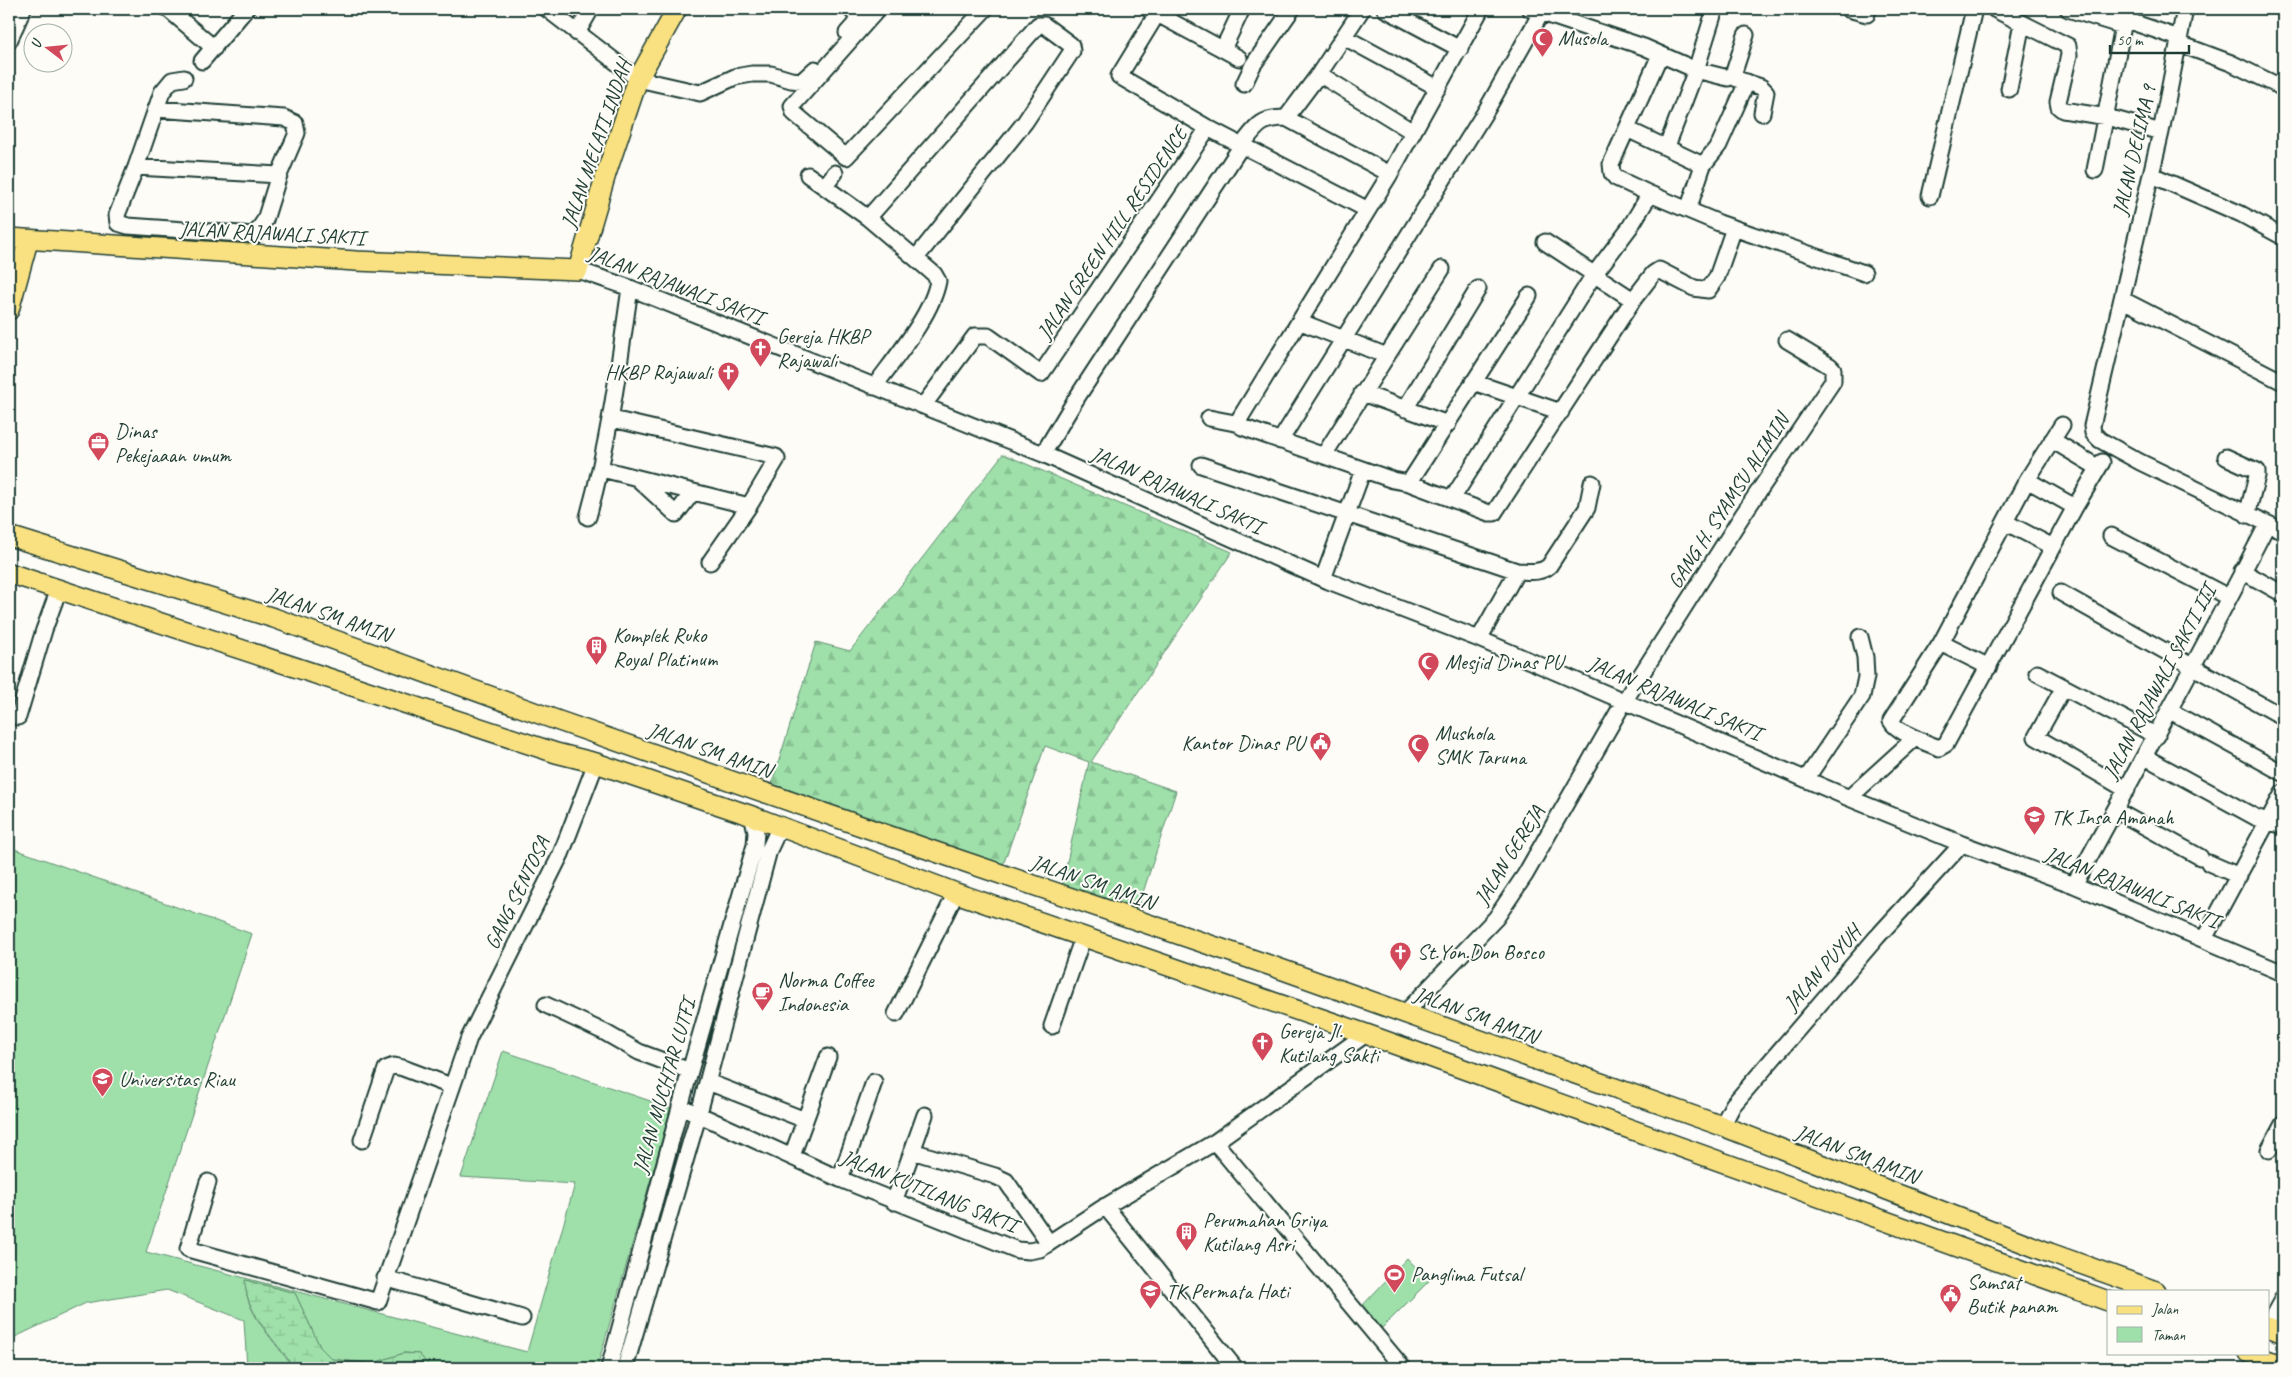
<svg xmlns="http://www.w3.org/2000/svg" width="2292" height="1377" font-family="Caveat,sans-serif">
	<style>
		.green { fill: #9fe0aa; stroke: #5f8e6f }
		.forest { fill: url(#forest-firs); stroke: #5f8e6f }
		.wetland { fill: url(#wetland-marsh); stroke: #5f8e6f }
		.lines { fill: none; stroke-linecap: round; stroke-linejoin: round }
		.minor-casing { stroke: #1f3d34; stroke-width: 19 }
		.major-casing { stroke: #1f3d34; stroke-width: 22 }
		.minor { stroke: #fdfcf7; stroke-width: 15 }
		.major { stroke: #f9e181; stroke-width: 19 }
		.labels { text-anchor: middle; stroke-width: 4; stroke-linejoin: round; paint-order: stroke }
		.poi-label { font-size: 21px; fill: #1f3d34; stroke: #fdfcf7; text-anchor: start }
		.street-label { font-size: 21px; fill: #1f3d34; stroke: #fdfcf7 }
	</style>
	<defs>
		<pattern id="forest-firs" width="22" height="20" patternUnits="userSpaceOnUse" patternTransform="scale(1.25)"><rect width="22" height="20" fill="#9fe0aa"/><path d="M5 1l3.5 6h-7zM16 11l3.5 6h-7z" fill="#88c193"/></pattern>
		<pattern id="wetland-marsh" width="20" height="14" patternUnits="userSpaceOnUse" patternTransform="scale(1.25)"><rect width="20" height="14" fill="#9fe0aa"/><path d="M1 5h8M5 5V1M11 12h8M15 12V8" fill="none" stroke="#88c193"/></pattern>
	</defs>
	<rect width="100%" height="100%" fill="#fdfcf7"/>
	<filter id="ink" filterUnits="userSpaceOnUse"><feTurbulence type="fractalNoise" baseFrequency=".02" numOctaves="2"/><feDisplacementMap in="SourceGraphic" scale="10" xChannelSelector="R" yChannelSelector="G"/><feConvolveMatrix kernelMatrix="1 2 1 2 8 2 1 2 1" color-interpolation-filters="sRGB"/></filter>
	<g filter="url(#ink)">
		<path class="green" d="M9 847 252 934 146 1252 527 1352 575 1184 461 1177 503 1051 671 1108 597 1368H431L419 1354 404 1353 371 1364 332 1359 320 1347 295 1293 246 1280C242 1309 273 1339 289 1362L290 1368H247L244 1320 167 1290 86 1303 9 1340Z
			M1407 1258 1429 1281 1382 1328 1362 1306Z"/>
		<path class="forest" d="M1003 454 1232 552 1091 762 1176 791 1138 908 1062 885 1089 762 1045 746 1003 865 771 786 816 642 850 651Z"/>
		<path class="wetland" d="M245 1280 295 1293 320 1347 332 1359 371 1364 404 1353 419 1354 431 1368H290L289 1361C272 1337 245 1311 245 1280Z"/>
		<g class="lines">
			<defs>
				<path id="minor" d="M168 9 214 48
					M547 9 638 79 700 93 735 77 752 74H771L791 80 802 81 815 69
					M878 9 792 106 794 113 846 157 985 9
					M1148 9 1239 58
					M1385 9 1460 49
					M1530 9 1644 47 1696 70 1728 78 1733 75 1746 35
					M1848 9 1867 14
					M1994 9 2068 46 2069 55 2058 102 2059 107 2063 110 2107 117 2161 132
					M2068 9 2123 26
					M2185 9 2161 132 2092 426 2093 433 2100 440 2140 462 2283 531
					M2126 20 2179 38
					M577 33 591 9
					M847 33 855 24 857 16 851 9
					M1344 37 1438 88
					M9 41 23 9
					M2180 44 2231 63 2283 88
					M1223 49 1242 9
					M202 61 246 9
					M1319 74 1413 132
					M1737 79 1761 87 1766 92 1762 113
					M1244 84 1253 65 1292 9
					M2009 89 2022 23
					M156 109 284 118 295 123 297 133 279 175 265 220 255 235 128 226 118 223 117 215 136 167 162 92 172 80 184 78
					M1286 118 1390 174
					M1208 128 1233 141
					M1242 145 1368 210
					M1667 146 1696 70 1715 9
					M1703 165 1719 145 1747 82
					M136 167 279 175
					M2095 170 2123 26 2128 9
					M808 175 868 218
					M2152 175 2241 214 2283 237
					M825 186 835 173
					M1650 194 1616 178 1612 173 1611 164 1660 55
					M1930 196 1974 9
					M1688 210 1719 223 1864 273
					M1545 242 1633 300
					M578 270 630 288 1043 454 1323 579 1479 639 1849 798 1962 844 2074 885 2283 973
					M2123 300 2283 382
					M1301 322 1387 356
					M1473 382 1561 412
					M874 387C895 358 932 315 938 281L934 274 868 218 1038 25H1044L1071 45 1072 51 1025 122 916 258
					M1362 393 1448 424
					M923 406 975 336H988L1041 374 1208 128 1119 76 1160 9
					M1405 409 1478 289
					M1209 418 1240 424 1242 427 1393 480 1409 483 1489 513H1494L1633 300 1653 274 1659 270 1694 288 1708 290 1717 277 1734 228
					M612 419 776 457 777 459 749 506 710 562
					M1240 424V418L1390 174 1481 9
					M2062 425 2027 480 1941 643 1891 721C1897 733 1927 743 1939 748L1946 744 2075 507 2102 462
					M2052 440 2097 467
					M1280 441 1487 109 1541 13
					M1043 454 1076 399 1242 145C1257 126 1260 118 1286 118L1319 74 1362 9
					M1324 455 1442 269
					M2226 457 2257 471V476L2247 515
					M1201 465 1517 571C1527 571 1540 574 1549 566L1587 508 1592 483
					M602 469 749 506
					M638 479 676 514 693 492
					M2027 480 2075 507
					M1409 483 1529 296
					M1452 499 1593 276 1630 227 1650 194 1688 210 1703 165 1627 129
					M588 517C609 442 619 366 630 288
					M2005 522 2053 547
					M2111 536 2228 597
					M2242 571 2283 594
					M1323 579 1363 470
					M2061 593 2283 717
					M1479 639 1517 571
					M1941 643 1989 667
					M2037 673 2157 736
					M2064 687 2036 737 2127 790
					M2170 711 2283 773
					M18 717 44 630 59 589
					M2145 757 2255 817 2283 826
					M1806 779 1862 696 1866 677 1865 657 1860 637
					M1849 798 1915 738
					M2115 810 2200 857
					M2209 863 2239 876
					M2074 885C2139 766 2205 646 2267 525
					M2204 939 2283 793
					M546 1005 604 1032 639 1052 690 1071
					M1405 1013 1496 918 1525 875 1625 700 1742 516 1833 381V369L1830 366 1787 340
					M896 1014 956 893
					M1052 1026 1083 937
					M708 1082 805 1120
					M680 1106 840 1179 1017 1250 1029 1251 1040 1249 1101 1209 1215 1142 1366 1034
					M1722 1126 1733 1105 1877 937 1962 844
					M362 1140 386 1069 394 1066 403 1068 451 1086
					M1215 1142 1403 1368
					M2269 1150 2283 1124
					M912 1151 995 1176 1006 1181 1049 1243
					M792 1156 828 1057
					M840 1179 874 1082
					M208 1182 188 1249 378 1302 469 1038 561 854 596 763
					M894 1202 925 1115
					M1105 1206 1235 1368
					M385 1278 522 1318
					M2268 1325 2283 1298
					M609 1368 690 1071 755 845 756 832 752 816
					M625 1368 699 1113 769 850 776 835 784 828"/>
				<path id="major" d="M9 238 356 261 578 270 606 174 638 79 677 9
					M9 310 28 241
					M9 536 274 618 559 721 936 852 1272 966 1722 1126 2050 1253 2156 1291
					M9 573 556 753 596 763 752 816 956 893 1366 1034 2108 1301
					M2268 1327 2283 1333
					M2249 1353 2283 1366"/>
			</defs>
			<use href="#minor" class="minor-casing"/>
			<use href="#major" class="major-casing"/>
			<use href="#minor" class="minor"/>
			<use href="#major" class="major"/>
		</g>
	</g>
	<defs>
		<symbol id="mosque-pin" viewBox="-11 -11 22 30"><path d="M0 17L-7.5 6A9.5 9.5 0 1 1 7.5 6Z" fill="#d1495b" stroke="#fdfcf7"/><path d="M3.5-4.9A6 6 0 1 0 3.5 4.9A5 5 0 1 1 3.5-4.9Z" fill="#fff"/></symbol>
		<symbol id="church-pin" viewBox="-11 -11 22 30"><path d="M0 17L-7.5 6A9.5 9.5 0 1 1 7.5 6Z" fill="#d1495b" stroke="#fdfcf7"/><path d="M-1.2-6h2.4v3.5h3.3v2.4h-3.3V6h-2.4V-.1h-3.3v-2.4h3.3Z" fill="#fff"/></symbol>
		<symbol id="office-pin" viewBox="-11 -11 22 30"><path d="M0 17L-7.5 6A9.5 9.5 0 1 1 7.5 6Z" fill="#d1495b" stroke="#fdfcf7"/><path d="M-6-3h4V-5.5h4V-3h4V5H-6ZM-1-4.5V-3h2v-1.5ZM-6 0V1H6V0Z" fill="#fff"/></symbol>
		<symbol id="building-pin" viewBox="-11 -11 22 30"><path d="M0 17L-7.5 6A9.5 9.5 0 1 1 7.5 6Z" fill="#d1495b" stroke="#fdfcf7"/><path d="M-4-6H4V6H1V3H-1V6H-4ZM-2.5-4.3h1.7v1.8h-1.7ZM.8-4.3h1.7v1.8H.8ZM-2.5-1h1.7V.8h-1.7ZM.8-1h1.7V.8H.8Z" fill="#fff"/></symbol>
		<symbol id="civic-pin" viewBox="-11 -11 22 30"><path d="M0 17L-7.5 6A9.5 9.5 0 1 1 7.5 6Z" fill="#d1495b" stroke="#fdfcf7"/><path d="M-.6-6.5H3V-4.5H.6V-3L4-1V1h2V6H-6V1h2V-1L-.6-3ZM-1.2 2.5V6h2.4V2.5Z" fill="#fff"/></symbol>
		<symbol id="school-pin" viewBox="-11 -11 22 30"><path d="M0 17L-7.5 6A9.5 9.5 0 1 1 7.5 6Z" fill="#d1495b" stroke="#fdfcf7"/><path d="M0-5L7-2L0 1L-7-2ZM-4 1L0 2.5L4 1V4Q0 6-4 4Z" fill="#fff"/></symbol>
		<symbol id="cafe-pin" viewBox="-11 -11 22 30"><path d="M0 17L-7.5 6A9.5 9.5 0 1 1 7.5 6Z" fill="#d1495b" stroke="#fdfcf7"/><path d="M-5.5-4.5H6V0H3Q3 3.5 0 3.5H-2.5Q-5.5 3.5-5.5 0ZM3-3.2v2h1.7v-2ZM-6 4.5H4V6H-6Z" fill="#fff"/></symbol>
		<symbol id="university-pin" viewBox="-11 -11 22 30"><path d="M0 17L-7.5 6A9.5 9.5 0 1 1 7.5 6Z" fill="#d1495b" stroke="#fdfcf7"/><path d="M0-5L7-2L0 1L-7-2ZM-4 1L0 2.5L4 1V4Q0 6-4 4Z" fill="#fff"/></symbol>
		<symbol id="stadium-pin" viewBox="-11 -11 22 30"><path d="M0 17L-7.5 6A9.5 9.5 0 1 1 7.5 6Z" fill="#d1495b" stroke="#fdfcf7"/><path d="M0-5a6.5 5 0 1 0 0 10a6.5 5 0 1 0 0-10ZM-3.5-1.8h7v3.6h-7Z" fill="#fff"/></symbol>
	</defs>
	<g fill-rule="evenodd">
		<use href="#mosque-pin" x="1530" y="26" width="25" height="34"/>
		<use href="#church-pin" x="748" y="336" width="25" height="34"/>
		<use href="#church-pin" x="716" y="360" width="25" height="34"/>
		<use href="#office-pin" x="86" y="430" width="25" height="34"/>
		<use href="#building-pin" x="584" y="634" width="25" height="34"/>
		<use href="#mosque-pin" x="1416" y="650" width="25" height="34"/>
		<use href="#civic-pin" x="1308" y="730" width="25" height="34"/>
		<use href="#mosque-pin" x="1406" y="732" width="25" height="34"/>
		<use href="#school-pin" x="2022" y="804" width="25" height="34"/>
		<use href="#church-pin" x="1388" y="940" width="25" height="34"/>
		<use href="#cafe-pin" x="750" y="980" width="25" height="34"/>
		<use href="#church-pin" x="1250" y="1030" width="25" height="34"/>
		<use href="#university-pin" x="90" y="1066" width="25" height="34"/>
		<use href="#building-pin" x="1174" y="1220" width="25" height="34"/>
		<use href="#stadium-pin" x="1382" y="1262" width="25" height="34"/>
		<use href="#school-pin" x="1138" y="1278" width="25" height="34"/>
		<use href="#civic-pin" x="1938" y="1282" width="25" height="34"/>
	</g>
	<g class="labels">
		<g class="poi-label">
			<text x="1558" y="45">Musola</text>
			<text x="777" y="343">Gereja HKBP<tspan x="777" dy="24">Rajawali</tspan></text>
			<text x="712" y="379" text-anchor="end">HKBP Rajawali</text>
			<text x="115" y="438">Dinas<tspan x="115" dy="24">Pekejaaan umum</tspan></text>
			<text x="613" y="642">Komplek Ruko<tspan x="613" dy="24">Royal Platinum</tspan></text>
			<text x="1445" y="669">Mesjid Dinas PU</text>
			<text x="1435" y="740">Mushola<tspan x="1435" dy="24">SMK Taruna</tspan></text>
			<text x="1304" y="750" text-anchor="end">Kantor Dinas PU</text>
			<text x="2051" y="824">TK Insa Amanah</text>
			<text x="1417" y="959">St.Yon.Don Bosco</text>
			<text x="778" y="987">Norma Coffee<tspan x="778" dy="24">Indonesia</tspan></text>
			<text x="1279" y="1038">Gereja Jl.<tspan x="1279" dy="24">Kutilang Sakti</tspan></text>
			<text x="119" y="1086">Universitas Riau</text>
			<text x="1203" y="1227">Perumahan Griya<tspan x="1203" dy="24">Kutilang Asri</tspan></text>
			<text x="1411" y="1281">Panglima Futsal</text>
			<text x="1967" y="1289">Samsat<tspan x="1967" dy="24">Butik panam</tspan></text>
			<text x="1166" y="1298">TK Permata Hati</text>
		</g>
		<g class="street-label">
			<text transform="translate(596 144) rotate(-71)" y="7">JALAN MELATI INDAH</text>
			<text transform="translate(2134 150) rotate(-77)" y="7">JALAN DELIMA 9</text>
			<text transform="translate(272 233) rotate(3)" y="7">JALAN RAJAWALI SAKTI</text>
			<text transform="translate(1112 233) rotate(-56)" y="7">JALAN GREEN HILL RESIDENCE</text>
			<text transform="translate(676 285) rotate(21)" y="7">JALAN RAJAWALI SAKTI</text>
			<text transform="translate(1177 490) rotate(24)" y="7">JALAN RAJAWALI SAKTI</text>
			<text transform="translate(1728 501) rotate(-57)" y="7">GANG H. SYAMSU ALIMIN</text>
			<text transform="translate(329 614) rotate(19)" y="7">JALAN SM AMIN</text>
			<text transform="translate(2159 682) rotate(-62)" y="7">JALAN RAJAWALI SAKTI III</text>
			<text transform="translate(1675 698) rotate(23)" y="7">JALAN RAJAWALI SAKTI</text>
			<text transform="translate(710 750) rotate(19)" y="7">JALAN SM AMIN</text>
			<text transform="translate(1509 855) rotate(-58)" y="7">JALAN GEREJA</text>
			<text transform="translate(1093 882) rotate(19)" y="7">JALAN SM AMIN</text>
			<text transform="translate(2132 887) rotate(22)" y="7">JALAN RAJAWALI SAKTI</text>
			<text transform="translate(517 893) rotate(-64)" y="7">GANG SENTOSA</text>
			<text transform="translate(1822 968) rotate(-49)" y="7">JALAN PUYUH</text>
			<text transform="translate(1476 1015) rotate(20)" y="7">JALAN SM AMIN</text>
			<text transform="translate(664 1086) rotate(-74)" y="7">JALAN MUCHTAR LUTFI</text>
			<text transform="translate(1857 1154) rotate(21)" y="7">JALAN SM AMIN</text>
			<text transform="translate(929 1191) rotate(22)" y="7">JALAN KUTILANG SAKTI</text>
		</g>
	</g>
	<rect width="2292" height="1377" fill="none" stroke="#fdfcf7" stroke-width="30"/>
	<rect x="15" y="15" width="2262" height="1347" fill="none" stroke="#1f3d34" stroke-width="2" filter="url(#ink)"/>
	<rect x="2107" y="1290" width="162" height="65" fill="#fdfcf7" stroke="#a4b0a9"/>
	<rect x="2117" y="1306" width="25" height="8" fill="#f9e181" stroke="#a4b0a9"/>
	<text x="2152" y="1314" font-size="15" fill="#1f3d34">Jalan</text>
	<rect x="2117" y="1327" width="25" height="15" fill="#9fe0aa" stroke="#a4b0a9"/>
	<text x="2152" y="1340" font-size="15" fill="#1f3d34">Taman</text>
	<g transform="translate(48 48) rotate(286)"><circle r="24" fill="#fdfcf7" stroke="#a4b0a9"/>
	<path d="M0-4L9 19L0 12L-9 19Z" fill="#d1495b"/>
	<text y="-8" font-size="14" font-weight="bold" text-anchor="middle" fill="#1f3d34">U</text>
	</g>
	<path d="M2110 45v8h79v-8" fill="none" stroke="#1f3d34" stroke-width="2.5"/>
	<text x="2117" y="45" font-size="15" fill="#1f3d34" stroke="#fdfcf7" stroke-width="4" paint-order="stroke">50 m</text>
</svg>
